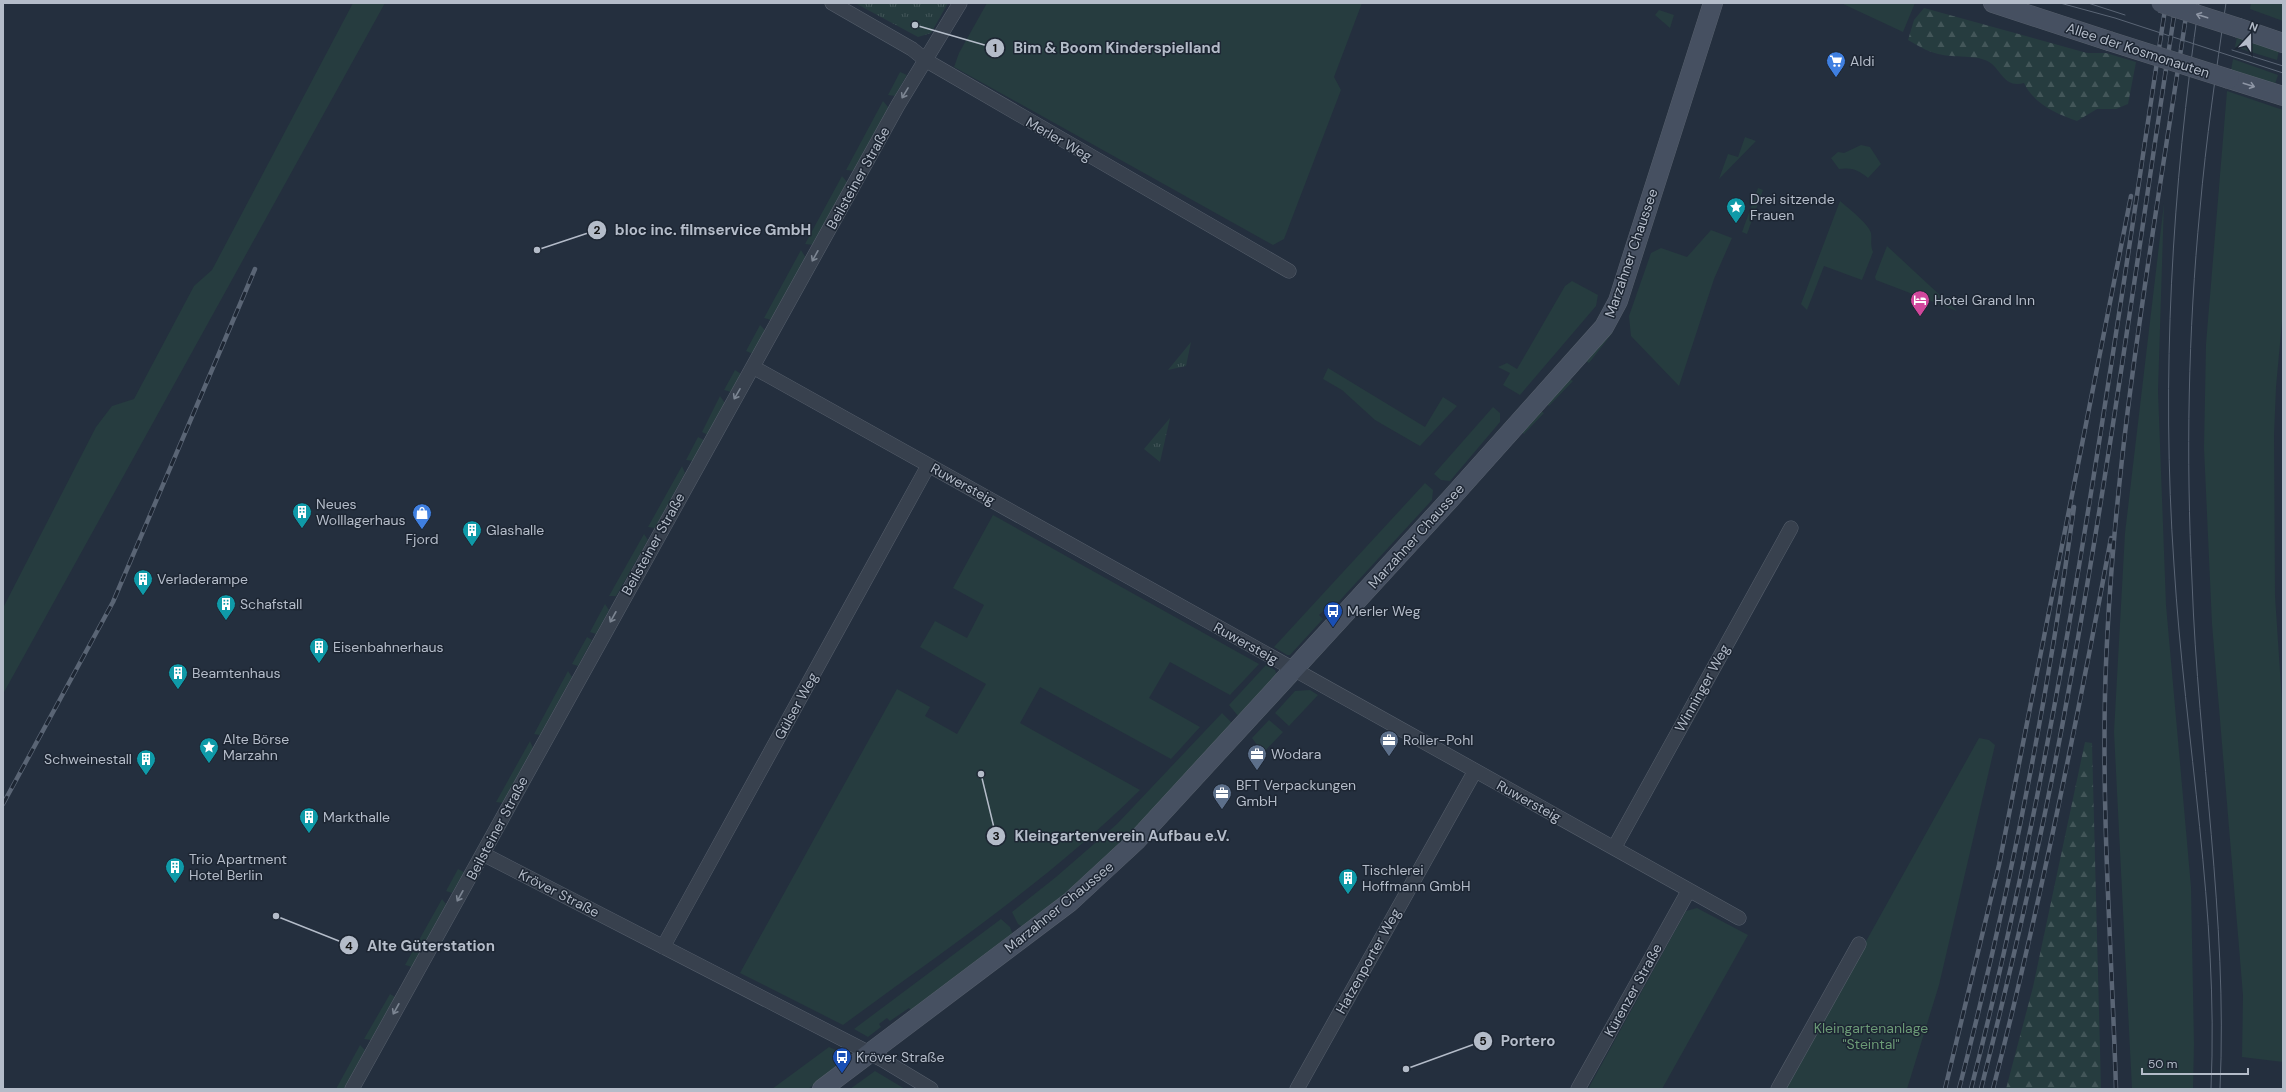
<svg xmlns="http://www.w3.org/2000/svg" width="2286" height="1092" font-family="'DM Sans',sans-serif">
	<style>
		.green { fill: #263c3f }
		.forest { fill: url(#forest-firs) }
		.park { fill: url(#park-tufts) }
		.lines { fill: none; stroke-linecap: round; stroke-linejoin: round }
		.street-casing { stroke: #565f6c; stroke-width: 15 }
		.secondary-casing { stroke: #565f6c; stroke-width: 20 }
		.street { stroke: #38414e; stroke-width: 14 }
		.secondary { stroke: #465061; stroke-width: 19 }
		.tram { stroke: #5a6575; stroke-width: 1 }
		.rail-casing { stroke: #5a6575; stroke-width: 4.5 }
		.rail { stroke: #1d2633; stroke-width: 3; stroke-dasharray: 9; stroke-linecap: butt }
		.secondary-bridge-casing { stroke: #565f6c; stroke-width: 20; stroke-linecap: butt }
		.secondary-bridge { stroke: #465061; stroke-width: 19 }
		.oneway { stroke: #8e96a5 }
		.oneway2 { stroke: #7c8592 }
		.labels { text-anchor: middle; stroke-width: 3; stroke-linejoin: round; paint-order: stroke }
		.street-label { font-size: 14px; fill: #b4bcc9; stroke: #1d2633 }
		.poi-label { font-size: 14px; fill: #b4bcc9; stroke: #1d2633; text-anchor: start }
		.park-label { font-size: 14px; fill: #6b9a76; stroke: #1d2633 }
		.leader { fill: none; stroke: #b4bcc9; stroke-width: 1.5 }
		.callout-dot { fill: #b4bcc9; stroke: #1d2633; stroke-width: 1.5 }
		.mark-label { font-size: 12px; text-anchor: middle; font-weight: bold; fill: #111 }
		.callout-label { font-size: 15px; text-anchor: middle; font-weight: bold; fill: #b4bcc9; stroke: #1d2633; stroke-width: 3; stroke-linejoin: round; paint-order: stroke }
	</style>
	<defs>
		<pattern id="forest-firs" width="22" height="20" patternUnits="userSpaceOnUse"><rect width="22" height="20" fill="#263c3f"/><path d="M5 1l3.5 6h-7zM16 11l3.5 6h-7z" fill="#435659"/></pattern>
		<pattern id="park-tufts" width="24" height="20" patternUnits="userSpaceOnUse"><rect width="24" height="20" fill="#263c3f"/><path d="M3 7l-1-3M5 7V3M7 7l1-3M15 17l-1-3M17 17v-4M19 17l1-3" fill="none" stroke="#435659"/></pattern>
	</defs>
	<rect width="100%" height="100%" fill="#242f3e"/>
	<path class="green" d="M353 3H385L3 694V608L96 427 112 406 134 399 194 286 212 270Z
		M987 3H1362L1334 77 1341 90 1284 239 1273 245 954 67 959 53Z
		M1841 3H1915L1903 32Z
		M2251 3H2283V21L2250 9Z
		M1659 10 1674 15 1670 28 1655 15Z
		M2237 37 2279 50 2277 60 2235 47Z
		M2233 59 2278 75 2275 84 2231 70Z
		M900 72 907 75 895 96 888 95Z
		M2227 91 2283 110V311L2276 387 2274 434 2275 596 2283 717V1062L2242 1057 2243 995 2212 624 2204 448 2206 344Z
		M883 101 889 108 854 171 846 170Z
		M1745 137 1756 141 1719 179 1728 154 1738 157Z
		M1861 145 1870 147 1881 164 1868 178C1859 170 1851 167 1839 169L1831 158 1838 152 1844 153Z
		M842 176 848 183 813 245 805 244Z
		M1758 188 1763 190 1747 234 1742 232Z
		M1840 201C1847 207 1869 224 1871 233 1872 240 1870 245 1873 252L1862 280 1824 266 1807 310 1801 304Z
		M2164 203 2158 391 2166 605 2191 887 2194 1044 2193 1089H2132L2114 732 2125 533Z
		M1711 230 1732 238 1714 279 1679 386 1631 336 1629 316 1651 253 1661 248 1687 257Z
		M1887 246 1957 311 1876 280 1875 277Z
		M801 250 806 258 771 320 764 318Z
		M1572 281 1598 295 1596 306 1520 395 1503 385 1510 373 1498 367 1507 363 1517 369 1565 286Z
		M760 325 765 330 753 354 746 351Z
		M1614 331 1589 363 1586 361Z
		M1328 368 1425 427 1443 397 1457 406 1420 446 1375 420 1342 390 1323 379Z
		M735 370 741 374 731 392 724 390Z
		M1569 379 1573 381 1549 406 1547 404Z
		M720 396 725 403 708 435 702 432Z
		M1493 407 1500 413V422L1450 481 1441 480 1434 474Z
		M1541 411 1544 413 1524 434 1521 432Z
		M698 437 704 440 693 461 686 460Z
		M682 466 685 473 655 528 648 527Z
		M1425 483 1433 490 1432 500 1332 609 1328 607 1319 615 1323 619 1290 655H1287L1274 647Z
		M993 515 1259 664 1230 695 1170 662 1149 698 1200 727 1171 759 1040 687 1020 723 1140 790C1051 879 944 950 843 1025L740 973 897 689 930 707 925 716 957 734 986 684 920 647 935 621 967 638 984 605 953 588Z
		M644 534 648 540 616 596H609Z
		M605 604 609 610 596 634 590 632Z
		M587 637 592 640 578 666 572 664Z
		M1266 665 1275 670 1277 676 1239 717 1229 705Z
		M568 671 572 677 540 735 534 734Z
		M1310 690 1318 695 1289 726 1275 713 1295 691Z
		M1222 713 1233 724 1100 867 1024 928 1018 924 1012 912 1056 877 1117 824Z
		M1269 720 1283 732 1263 753 1252 738Z
		M1979 738 1989 740 1995 745 1939 985 1907 1089H1784Z
		M530 741 533 748 503 803 496 802Z
		M458 869 464 872 452 893 446 891Z
		M442 899 446 904 412 967 405 965Z
		M1697 908 1748 935 1662 1089H1588L1686 911Z
		M1001 919 1010 927 1013 935 912 1012 909 1008 890 1021 887 1018 879 1024 881 1027 868 1037 854 1029Z
		M390 994 395 997 371 1040 364 1039Z
		M360 1045 365 1050 344 1089H336Z
		M829 1047 838 1051 839 1066 808 1089H772Z
		M875 1071 905 1089H850Z"/>
	<path class="forest" d="M1924 8 2087 53H2106L2136 62 2128 104 2116 109H2097L2077 121C2056 114 2034 104 2024 83 2006 88 2002 73 1992 64 1980 54 1957 58 1943 55 1930 53 1920 47 1908 40L1914 20Z
		M2085 742 2092 743 2101 1089H2006L2033 987Z"/>
	<path class="park" d="M855 3H948L931 33 918 37Z
		M1191 342 1186 366 1168 370Z
		M1170 418 1160 462 1144 449Z"/>
	<g class="lines">
		<defs>
			<path id="street" d="M832 3 912 49 927 61 1289 271
				M753 367 1739 918
				M1614 848 1791 528
				M483 854 883 1060 931 1089
				M663 947 928 466
				M352 1089 898 105 960 3
				M1297 1089 1475 771
				M1578 1089 1689 890
				M1778 1089 1859 944"/>
			<path id="secondary" d="M1993 3 2109 41
				M2239 28 2283 43
				M2229 79 2283 96
				M822 1089 1070 902 1136 841 1452 497 1604 327 1618 301 1713 3"/>
		</defs>
		<use href="#street" class="street-casing"/>
		<use href="#secondary" class="secondary-casing"/>
		<use href="#street" class="street"/>
		<use href="#secondary" class="secondary"/>
		<path class="tram" d="M2060 3 2115 18 2283 73
			M2088 3 2125 15
			M2199 3C2172 189 2161 377 2174 565 2185 742 2219 911 2211 1089
			M2232 50 2283 66
			M2220 1089C2228 917 2198 752 2192 581 2186 457 2188 333 2200 209 2206 140 2216 72 2226 3"/>
		<defs>
			<path id="rail" d="M3 804 113 602 255 269
				M1945 1089 1999 865 2131 196
				M1959 1089C2009 897 2047 703 2074 507
				M1971 1089C2063 732 2110 367 2166 3
				M1981 1089C2015 955 2046 819 2070 683 2111 457 2141 230 2176 3
				M1993 1089C2040 907 2077 722 2111 538
				M2116 1089C2112 957 2102 826 2105 694 2111 462 2154 232 2188 3"/>
		</defs>
		<use href="#rail" class="rail-casing"/>
		<use href="#rail" class="rail"/>
		<defs>
			<path id="secondary-bridge" d="M2161 3 2239 28
				M2109 41 2229 79"/>
		</defs>
		<use href="#secondary-bridge" class="secondary-bridge-casing"/>
		<use href="#secondary-bridge" class="secondary-bridge"/>
	</g>
	<defs><path id="oneway-shaft" d="M-6 0H5M1.5-3L5.5 0L1.5 3" fill="none" stroke-width="1.6" stroke-linecap="round" stroke-linejoin="round"/></defs>
	<g class="oneway">
		<use href="#oneway-shaft" transform="translate(2202 16) rotate(-162)"/>
		<use href="#oneway-shaft" transform="translate(2249 85) rotate(18)"/>
	</g>
	<g class="oneway2">
		<use href="#oneway-shaft" transform="translate(905 93) rotate(121)"/>
		<use href="#oneway-shaft" transform="translate(815 256) rotate(119)"/>
		<use href="#oneway-shaft" transform="translate(737 394) rotate(120)"/>
		<use href="#oneway-shaft" transform="translate(613 617) rotate(119)"/>
		<use href="#oneway-shaft" transform="translate(460 896) rotate(119)"/>
		<use href="#oneway-shaft" transform="translate(396 1009) rotate(119)"/>
	</g>
	<defs>
		<symbol id="supermarket-pin" viewBox="-11 -11 22 30"><path d="M0 17L-7.5 6A9.5 9.5 0 1 1 7.5 6Z" fill="#3f7fe0" stroke="#1d2633"/><path d="M-6-5.5h2.5l.6 2H6L4.5 2H-2.5L-4.4-4H-6ZM-1.5 3.2a1.3 1.3 0 1 0 .1 0ZM3 3.2a1.3 1.3 0 1 0 .1 0Z" fill="#fff"/></symbol>
		<symbol id="sight-pin" viewBox="-11 -11 22 30"><path d="M0 17L-7.5 6A9.5 9.5 0 1 1 7.5 6Z" fill="#0f9aa8" stroke="#1d2633"/><path d="M0-6L1.8-2.2L6-1.7L2.9 1.2L3.7 5.4L0 3.3L-3.7 5.4L-2.9 1.2L-6-1.7L-1.8-2.2Z" fill="#fff"/></symbol>
		<symbol id="hotel-pin" viewBox="-11 -11 22 30"><path d="M0 17L-7.5 6A9.5 9.5 0 1 1 7.5 6Z" fill="#d1479c" stroke="#1d2633"/><path d="M-6-4.5h1.5V1H6V5H4.5V3h-9V5H-6ZM-4 0a1.8 1.8 0 1 1 3.6 0ZM.5 0V-2.5h3Q6-2.5 6 0Z" fill="#fff"/></symbol>
		<symbol id="building-pin" viewBox="-11 -11 22 30"><path d="M0 17L-7.5 6A9.5 9.5 0 1 1 7.5 6Z" fill="#0f9aa8" stroke="#1d2633"/><path d="M-4-6H4V6H1V3H-1V6H-4ZM-2.5-4.3h1.7v1.8h-1.7ZM.8-4.3h1.7v1.8H.8ZM-2.5-1h1.7V.8h-1.7ZM.8-1h1.7V.8H.8Z" fill="#fff"/></symbol>
		<symbol id="shop-pin" viewBox="-11 -11 22 30"><path d="M0 17L-7.5 6A9.5 9.5 0 1 1 7.5 6Z" fill="#3f7fe0" stroke="#1d2633"/><path d="M-5-2.5h2.3a2.7 3.5 0 0 1 5.4 0H5L5.5 6h-11ZM-1.5-2.5h3a1.5 2.3 0 0 0-3 0Z" fill="#fff"/></symbol>
		<symbol id="bus-pin" viewBox="-11 -11 22 30"><path d="M0 17L-7.5 6A9.5 9.5 0 1 1 7.5 6Z" fill="#1a4fb4" stroke="#1d2633"/><path d="M-5-6H5V4H4V6H2V4H-2V6H-4V4H-5ZM-3.5-4V0h7V-4ZM-3.5 1.2v1.5H-2V1.2ZM2 1.2v1.5H3.5V1.2Z" fill="#fff"/></symbol>
		<symbol id="office-pin" viewBox="-11 -11 22 30"><path d="M0 17L-7.5 6A9.5 9.5 0 1 1 7.5 6Z" fill="#5c6f8a" stroke="#1d2633"/><path d="M-6-3h4V-5.5h4V-3h4V5H-6ZM-1-4.5V-3h2v-1.5ZM-6 0V1H6V0Z" fill="#fff"/></symbol>
	</defs>
	<g fill-rule="evenodd">
		<use href="#supermarket-pin" x="1825" y="50" width="22" height="30"/>
		<use href="#sight-pin" x="1725" y="196" width="22" height="30"/>
		<use href="#hotel-pin" x="1909" y="289" width="22" height="30"/>
		<use href="#building-pin" x="291" y="501" width="22" height="30"/>
		<use href="#shop-pin" x="411" y="502" width="22" height="30"/>
		<use href="#building-pin" x="461" y="519" width="22" height="30"/>
		<use href="#building-pin" x="132" y="568" width="22" height="30"/>
		<use href="#building-pin" x="215" y="593" width="22" height="30"/>
		<use href="#bus-pin" x="1322" y="600" width="22" height="30"/>
		<use href="#building-pin" x="308" y="636" width="22" height="30"/>
		<use href="#building-pin" x="167" y="662" width="22" height="30"/>
		<use href="#office-pin" x="1378" y="729" width="22" height="30"/>
		<use href="#sight-pin" x="198" y="736" width="22" height="30"/>
		<use href="#office-pin" x="1246" y="743" width="22" height="30"/>
		<use href="#building-pin" x="135" y="748" width="22" height="30"/>
		<use href="#office-pin" x="1211" y="782" width="22" height="30"/>
		<use href="#building-pin" x="298" y="806" width="22" height="30"/>
		<use href="#building-pin" x="164" y="856" width="22" height="30"/>
		<use href="#building-pin" x="1337" y="867" width="22" height="30"/>
		<use href="#bus-pin" x="831" y="1046" width="22" height="30"/>
	</g>
	<g class="labels">
		<g class="street-label">
			<text transform="translate(2138 50) rotate(18)" y="5">Allee der Kosmonauten</text>
			<text transform="translate(1059 139) rotate(30)" y="5">Merler Weg</text>
			<text transform="translate(858 178) rotate(-61)" y="5">Beilsteiner Straße</text>
			<text transform="translate(1631 253) rotate(-71)" y="5">Marzahner Chaussee</text>
			<text transform="translate(963 484) rotate(29)" y="5">Ruwersteig</text>
			<text transform="translate(1416 536) rotate(-48)" y="5">Marzahner Chaussee</text>
			<text transform="translate(653 544) rotate(-61)" y="5">Beilsteiner Straße</text>
			<text transform="translate(1246 643) rotate(29)" y="5">Ruwersteig</text>
			<text transform="translate(1702 688) rotate(-61)" y="5">Winninger Weg</text>
			<text transform="translate(796 706) rotate(-61)" y="5">Gülser Weg</text>
			<text transform="translate(1529 801) rotate(29)" y="5">Ruwersteig</text>
			<text transform="translate(497 828) rotate(-62)" y="5">Beilsteiner Straße</text>
			<text transform="translate(559 893) rotate(27)" y="5">Kröver Straße</text>
			<text transform="translate(1059 907) rotate(-39)" y="5">Marzahner Chaussee</text>
			<text transform="translate(1368 961) rotate(-61)" y="5">Hatzenporter Weg</text>
			<text transform="translate(1633 990) rotate(-61)" y="5">Kürenzer Straße</text>
		</g>
		<g class="poi-label">
			<text x="1850" y="66">Aldi</text>
			<text x="1750" y="204">Drei sitzende<tspan x="1750" dy="16">Frauen</tspan></text>
			<text x="1934" y="305">Hotel Grand Inn</text>
			<text x="316" y="509">Neues<tspan x="316" dy="16">Wolllagerhaus</tspan></text>
			<text x="486" y="535">Glashalle</text>
			<text x="422" y="544" text-anchor="middle">Fjord</text>
			<text x="157" y="584">Verladerampe</text>
			<text x="240" y="609">Schafstall</text>
			<text x="1347" y="616">Merler Weg</text>
			<text x="333" y="652">Eisenbahnerhaus</text>
			<text x="192" y="678">Beamtenhaus</text>
			<text x="223" y="744">Alte Börse<tspan x="223" dy="16">Marzahn</tspan></text>
			<text x="1403" y="745">Roller-Pohl</text>
			<text x="1271" y="759">Wodara</text>
			<text x="132" y="764" text-anchor="end">Schweinestall</text>
			<text x="1236" y="790">BFT Verpackungen<tspan x="1236" dy="16">GmbH</tspan></text>
			<text x="323" y="822">Markthalle</text>
			<text x="189" y="864">Trio Apartment<tspan x="189" dy="16">Hotel Berlin</tspan></text>
			<text x="1362" y="875">Tischlerei<tspan x="1362" dy="16">Hoffmann GmbH</tspan></text>
			<text x="856" y="1062">Kröver Straße</text>
		</g>
		<g class="park-label">
			<text x="1871" y="1033">Kleingartenanlage<tspan x="1871" dy="16">"Steintal"</tspan></text>
		</g>
	</g>
	<path class="leader" d="M915 25L995 48M537 250L597 230M981 774L996 836M276 916L349 945M1406 1069L1483 1041"/>
	<g class="callout-dot">
		<circle cx="915" cy="25" r="4"/>
		<circle cx="537" cy="250" r="4"/>
		<circle cx="981" cy="774" r="4"/>
		<circle cx="276" cy="916" r="4"/>
		<circle cx="1406" cy="1069" r="4"/>
		<circle cx="995" cy="48" r="10"/>
		<circle cx="597" cy="230" r="10"/>
		<circle cx="996" cy="836" r="10"/>
		<circle cx="349" cy="945" r="10"/>
		<circle cx="1483" cy="1041" r="10"/>
	</g>
	<g class="mark-label">
		<text x="995" y="52">1</text>
		<text x="597" y="234">2</text>
		<text x="996" y="840">3</text>
		<text x="349" y="950">4</text>
		<text x="1483" y="1045">5</text>
	</g>
	<g class="callout-label">
		<text x="1117" y="53">Bim &amp; Boom Kinderspielland</text>
		<text x="713" y="235">bloc inc. filmservice GmbH</text>
		<text x="1122" y="841">Kleingartenverein Aufbau e.V.</text>
		<text x="431" y="951">Alte Güterstation</text>
		<text x="1528" y="1046">Portero</text>
	</g>
	<rect width="2286" height="1092" fill="none" stroke="#b4bcc9" stroke-width="8"/>
	<g transform="translate(2250 36) rotate(21)" stroke="#1d2633" stroke-width="3" paint-order="stroke">
	<path d="M0-3L7 15L0 10L-7 15Z" fill="#b4bcc9"/>
	<text y="-6" font-size="11" font-weight="bold" text-anchor="middle" fill="#b4bcc9">N</text>
	</g>
	<path d="M2142 1068v6h106v-6" fill="none" stroke="#b4bcc9" stroke-width="2"/>
	<text x="2148" y="1068" font-size="12" fill="#b4bcc9" stroke="#1d2633" stroke-width="3" paint-order="stroke">50 m</text>
</svg>
